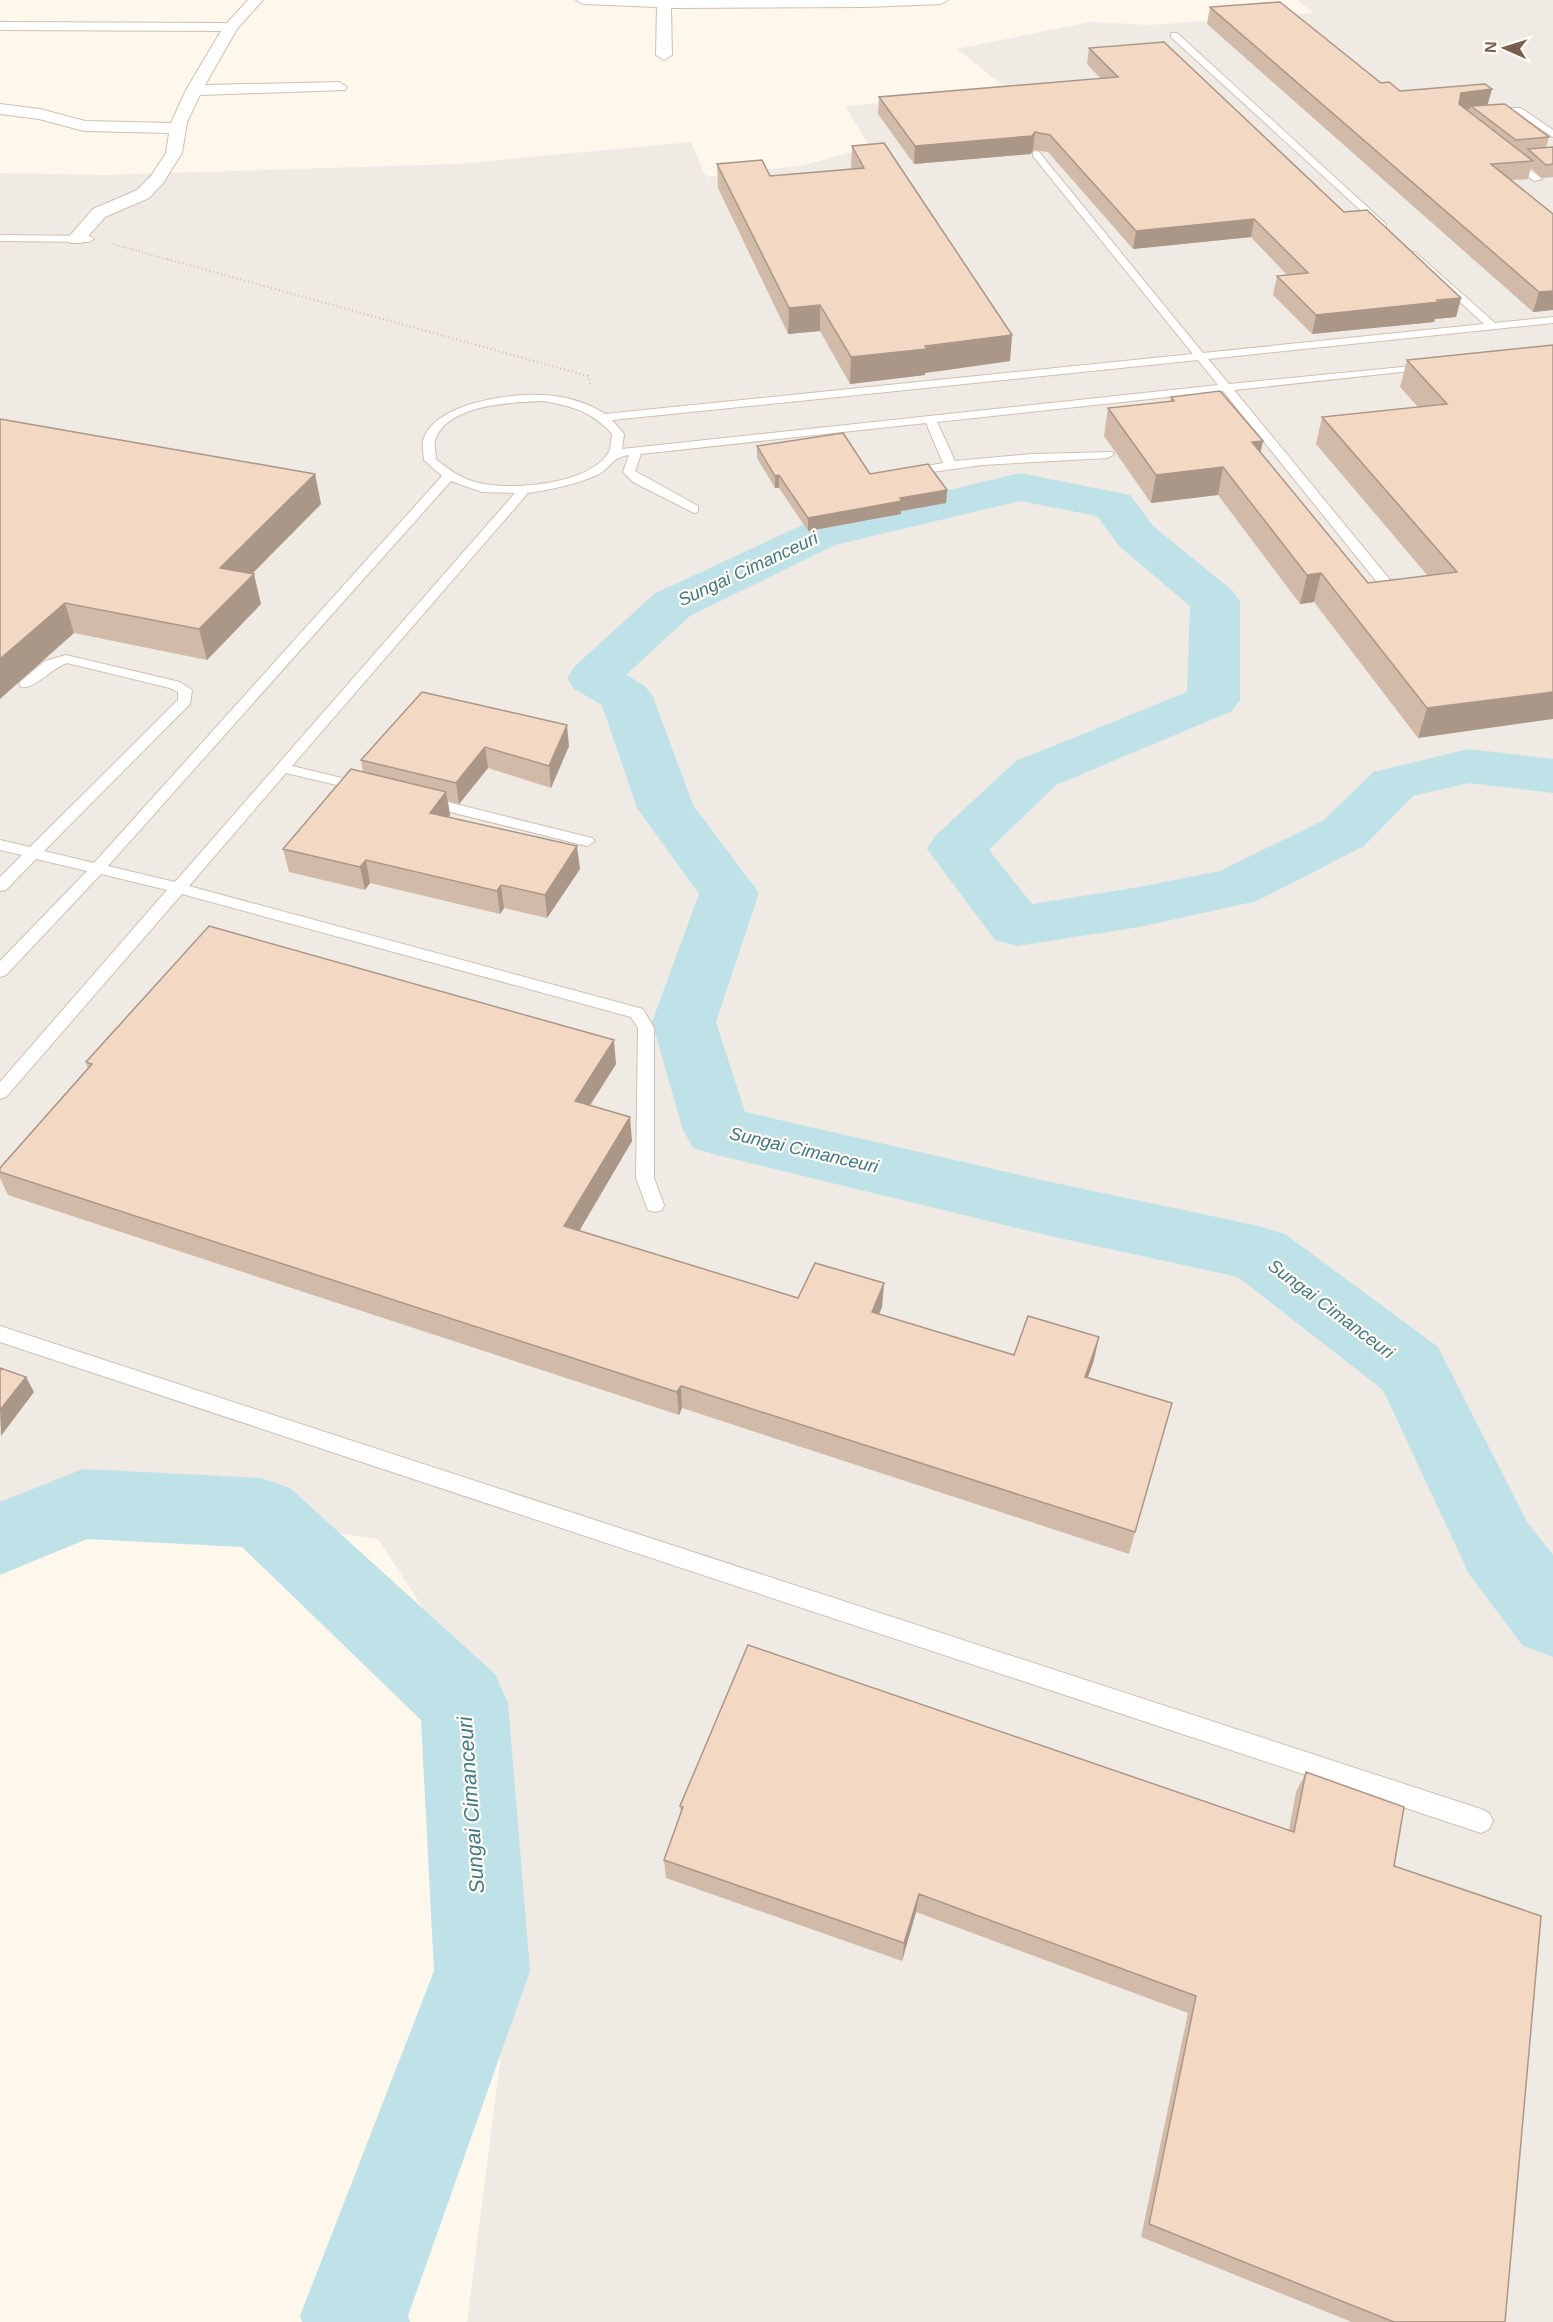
<svg xmlns="http://www.w3.org/2000/svg" width="1553" height="2322" font-family="Helvetica,sans-serif">
	<style>
		.industrial { fill: #efeae4 }
		.lines { fill: none; stroke-linecap: round; stroke-linejoin: round }
		.river { fill: #bfe1e8; fill-rule: evenodd }
		.service-casing { stroke: #d1c0b0; stroke-width: 2 }
		.minor-casing { stroke: #d1c0b0; stroke-width: 2 }
		.path-far1 { stroke: #d9bba5; stroke-width: 1.5; stroke-dasharray: 1 2; stroke-linecap: butt }
		.path { stroke: #d9bba5; stroke-width: 2; stroke-dasharray: 1 3; stroke-linecap: butt }
		.service { fill: #fff; fill-rule: evenodd }
		.minor { fill: #fff; fill-rule: evenodd }
		.wall { fill: #d1baa8 }
		.shaded-wall { fill: #aa9788 }
		.building { fill: #f3d8c3; stroke: #aa9788; stroke-width: 1.5 }
		.labels { text-anchor: middle; stroke-width: 4.5; stroke-linejoin: round; paint-order: stroke }
		.water-label { font-size: 18px; font-style: italic; fill: #427987; stroke: #fffbf3 }
		.near-water-label { font-size: 21px; font-style: italic; fill: #427987; stroke: #fffbf3 }
	</style>
	<rect width="100%" height="100%" fill="#fdf7ec"/>
	<path class="industrial" d="M1297 0H1553V2322H467L518 1920 502 1729 378 1539 206 1514 0 1545V173L103 175 458 164 691 142 706 177 804 165 870 147 845 106 1010 91 957 49 1091 22 1151 25 1314 13Z"/>
	<g class="lines">
		<path class="river" d="M1020 473 1130 495 1153 526 1233 591 1240 602V700L1232 711 1056 785 989 850 1032 904 1139 887 1220 871 1324 820 1373 772 1469 749 1553 759V793L1469 783 1413 796 1364 846 1257 901 1139 927 1017 946 995 940 927 849 935 836 1016 761 1187 692 1190 606 1119 546 1097 516 1020 501 835 545 690 616 626 675 645 686 653 697 693 805 759 893 716 1022 745 1112 1046 1181 1259 1226 1285 1234 1438 1347 1527 1522 1553 1555V1657L1523 1646 1469 1574 1383 1390 1238 1277 1046 1235 717 1155 693 1148 683 1130 652 1022 699 894 637 808 602 705 574 689 567 678 574 667 654 594 802 525Z
			M83 1469 261 1478 290 1488 495 1674 508 1703 530 1971 408 2316 410 2322H302L300 2316 434 1971 421 1720 242 1547 87 1539 0 1575V1502Z"/>
		<defs>
			<path id="service" d="M1171 33H1177L1386 224V228H1380L1171 37Z
				M1487 108H1521L1553 130V137L1516 113H1484V109Z
				M1036 151 1039 152 1203 353 1484 324 1411 257V253L1415 252 1495 323 1553 317V323L1208 359 1229 384 1433 364 1435 366 1429 369 1234 390 1391 581 1392 584 1391 587H1381L1223 391 937 422 955 461 1032 454 1112 452 1114 454 1108 458 982 465 903 476V470L943 463 926 423 641 454 635 471 698 506V512L694 513 633 482 623 472 629 455C612 457 611 468 597 475 575 485 552 489 528 493L292 766 367 784 369 787 367 790 362 791 286 773 189 886 643 1009 654 1028V1178L664 1205 662 1210 655 1212 648 1210 636 1178 638 1028 631 1017 182 894 6 1097 0 1099V1082L167 890 101 874 6 975 0 977V961L87 871 36 859 6 890 0 891V877L22 855 0 850V840L30 847 178 700V692L170 688 67 663C52 668 34 690 21 687L19 684 21 681 45 661 66 655 180 682 192 690 190 704 44 851 94 863 442 476 424 460C424 455 422 446 423 441 433 403 511 393 543 395 564 396 587 402 605 414L1193 354 1033 156V152ZM1198 360 1218 385 622 449 624 434 612 420ZM544 401C572 406 593 412 612 434 611 440 611 448 609 452 590 484 516 490 484 484 465 481 450 471 436 459 436 454 434 445 435 440 447 404 514 402 544 401ZM451 481 482 492 515 493 175 882 108 866Z
				M1508 157H1514L1542 179 1534 181 1508 161Z
				M0 235 89 236 94 239 89 242 0 241Z
				M427 797 592 838 595 841 587 846 422 805 420 802 422 799Z
				M0 1326 1481 1809 1489 1813 1493 1821 1489 1829 1481 1833 0 1342Z"/>
			<path id="minor" d="M248 0H263L237 29 205 85 339 82 347 87 345 90 200 95 187 122 182 153 163 183 149 198 105 217 82 243H70L67 239 93 209 137 190 151 176 166 153 169 133 84 131 39 119 0 114V104L40 109 85 121 171 123 186 90 221 31 0 30V22L227 23Z
				M576 0H948L941 4 866 7 671 8 672 55 664 60 656 55 657 7 583 4Z"/>
		</defs>
		<use href="#service" class="service-casing"/>
		<use href="#minor" class="minor-casing"/>
		<path class="path-far1" d="M113 244 173 261"/>
		<path class="path" d="M167 259 588 376 591 386"/>
		<use href="#service" class="service"/>
		<use href="#minor" class="minor"/>
	</g>
	<path class="wall" d="M1210 7 1400 91 1492 89 1487 105 1549 137 1546 148 1553 147V177L1542 178 1531 168 1528 179 1512 180 1553 214V310L1533 312 1207 24Z
		M1089 48 1344 212 1461 298 1456 317 1435 319 1434 322 1312 334 1273 295 1277 276 1287 275 1251 237 1133 249 1048 152 1033 150 1031 154 914 164 878 114 879 97 1101 79 1087 64Z
		M852 146 1012 335 1010 361 925 373V375L850 384 820 331 788 334 718 188 717 164 770 176 851 169Z
		M1553 345 1418 738 1314 602 1300 604 1218 495 1151 503 1104 436 1108 408 1170 402 1171 397 1260 452 1368 583 1428 576 1316 444 1322 417 1418 407 1400 387 1407 360Z
		M0 419 315 474 321 504 252 574 261 604 207 660 74 633Z
		M757 446 870 474 947 490 946 503 901 511V514L808 531 779 488H775L757 458Z
		M422 692 569 746 551 788 488 768 459 804 448 801 450 815 449 817 580 869 547 918 504 908 500 914 370 883 365 890 289 872 283 849 363 772 361 760Z
		M86 1062 616 1064 590 1106 632 1141 579 1231 798 1298 884 1283 882 1307 879 1314 1014 1355 1094 1360 1088 1377 1172 1403 1129 1554 682 1408 679 1415 8 1195 0 1178V1168L88 1069Z
		M1306 1772 1394 1866 1505 2322H1352L1141 2237 1188 2013 916 1912 902 1961 666 1878 664 1860 681 1814 680 1806 1289 1830 1296 1792Z"/>
	<path class="shaded-wall" d="M1492 89 1487 107 1471 106 1470 109 1457 111 1461 93Z
		M1035 132 1033 150 1031 154 914 164 915 146Z
		M1254 219 1251 237 1133 249 1136 231Z
		M1553 291V310L1533 312 1539 292Z
		M1461 298 1456 317 1435 319 1434 322 1312 334 1316 315Z
		M820 305V331L788 334 789 308Z
		M1012 335 1010 361 925 373V375L850 384 851 357Z
		M1263 441 1257 469 1252 442Z
		M1223 467 1218 495 1151 503 1156 475Z
		M315 474 321 504 228 598 220 568Z
		M779 475V488H775V476Z
		M947 490 946 503 901 511V514L808 531V518L900 498Z
		M1321 573 1314 602 1300 604 1307 575Z
		M254 574 261 604 207 660 199 629Z
		M65 603 74 633 0 699V659Z
		M1553 692V719L1418 738 1427 708Z
		M567 725 569 746 551 788 549 766Z
		M485 747 488 768 459 804 456 783Z
		M446 792 450 815 434 835 430 813Z
		M577 846 580 869 547 918 545 895Z
		M366 860 370 883 365 890 360 867Z
		M501 885 504 908 500 914 497 891Z
		M614 1040 616 1064 577 1125 575 1101Z
		M630 1117 632 1141 568 1250 564 1226Z
		M884 1283 882 1307 870 1335 872 1312Z
		M1099 1337 1094 1360 1080 1399 1085 1377Z
		M26 1377 34 1392 1 1436 0 1410Z
		M681 1386 682 1408 679 1415 677 1392Z
		M919 1894 916 1912 902 1961 904 1943Z"/>
	<path class="building" d="M1280 2 1381 83 1389 82 1400 91 1485 84 1492 89 1461 93 1459 104 1533 161 1491 164 1553 214V291L1539 292 1210 7Z
		M1164 42 1344 212 1367 210 1461 298 1437 300 1439 302 1316 315 1277 276 1308 273 1254 219 1136 231 1050 135 1035 132 1032 136 915 146 879 97 1118 77 1089 48Z
		M1505 104 1549 137 1516 140 1471 106Z
		M884 143 1012 335 925 346 927 349 851 357 820 305 789 308 717 164 762 160 770 176 864 168 852 146Z
		M1553 147V164L1546 165 1528 149Z
		M1553 345V692L1427 708 1321 573 1307 575 1223 467 1156 475 1108 408 1174 401 1171 397 1220 391 1263 441 1252 442 1368 583 1457 572 1322 417 1447 404 1407 360Z
		M0 419 315 474 220 568 254 574 199 629 65 603 0 659Z
		M843 433 870 474 928 464 947 490 900 498 902 501 808 518 779 475 775 476 757 446Z
		M422 692 567 725 549 766 485 747 456 783 361 760Z
		M351 769 446 792 430 813 577 846 545 895 501 885 497 891 366 860 360 867 283 849Z
		M209 926 614 1040 575 1101 630 1117 564 1226 798 1298 815 1263 884 1283 872 1312 1014 1355 1028 1316 1099 1337 1085 1377 1172 1403 1135 1532 681 1386 677 1392 0 1172V1168L92 1064 86 1062Z
		M0 1368 26 1377 0 1410Z
		M748 1645 1294 1832 1306 1772 1404 1807 1394 1866 1541 1916 1505 2322H1394L1149 2224 1196 1996 919 1894 904 1943 664 1860 683 1807 680 1806Z"/>
	<g class="labels">
		<g class="water-label">
			<text transform="translate(748 569) rotate(-25)" y="6">Sungai Cimanceuri</text>
			<text transform="translate(804 1150) rotate(13)" y="6">Sungai Cimanceuri</text>
			<text transform="translate(1331 1309) rotate(37)" y="6">Sungai Cimanceuri</text>
		</g>
		<g class="near-water-label">
			<text transform="translate(471 1805) rotate(-94)" y="7">Sungai Cimanceuri</text>
		</g>
	</g>
	<g transform="translate(1505 48) rotate(273)" stroke="#fffbf3" stroke-width="4.5" paint-order="stroke">
	<path d="M0-4.5L10 22L0 15L-10 22Z" fill="#7a5e4d"/>
	<text y="-9" font-size="16" font-weight="bold" text-anchor="middle" fill="#7a5e4d">N</text>
	</g>
</svg>
